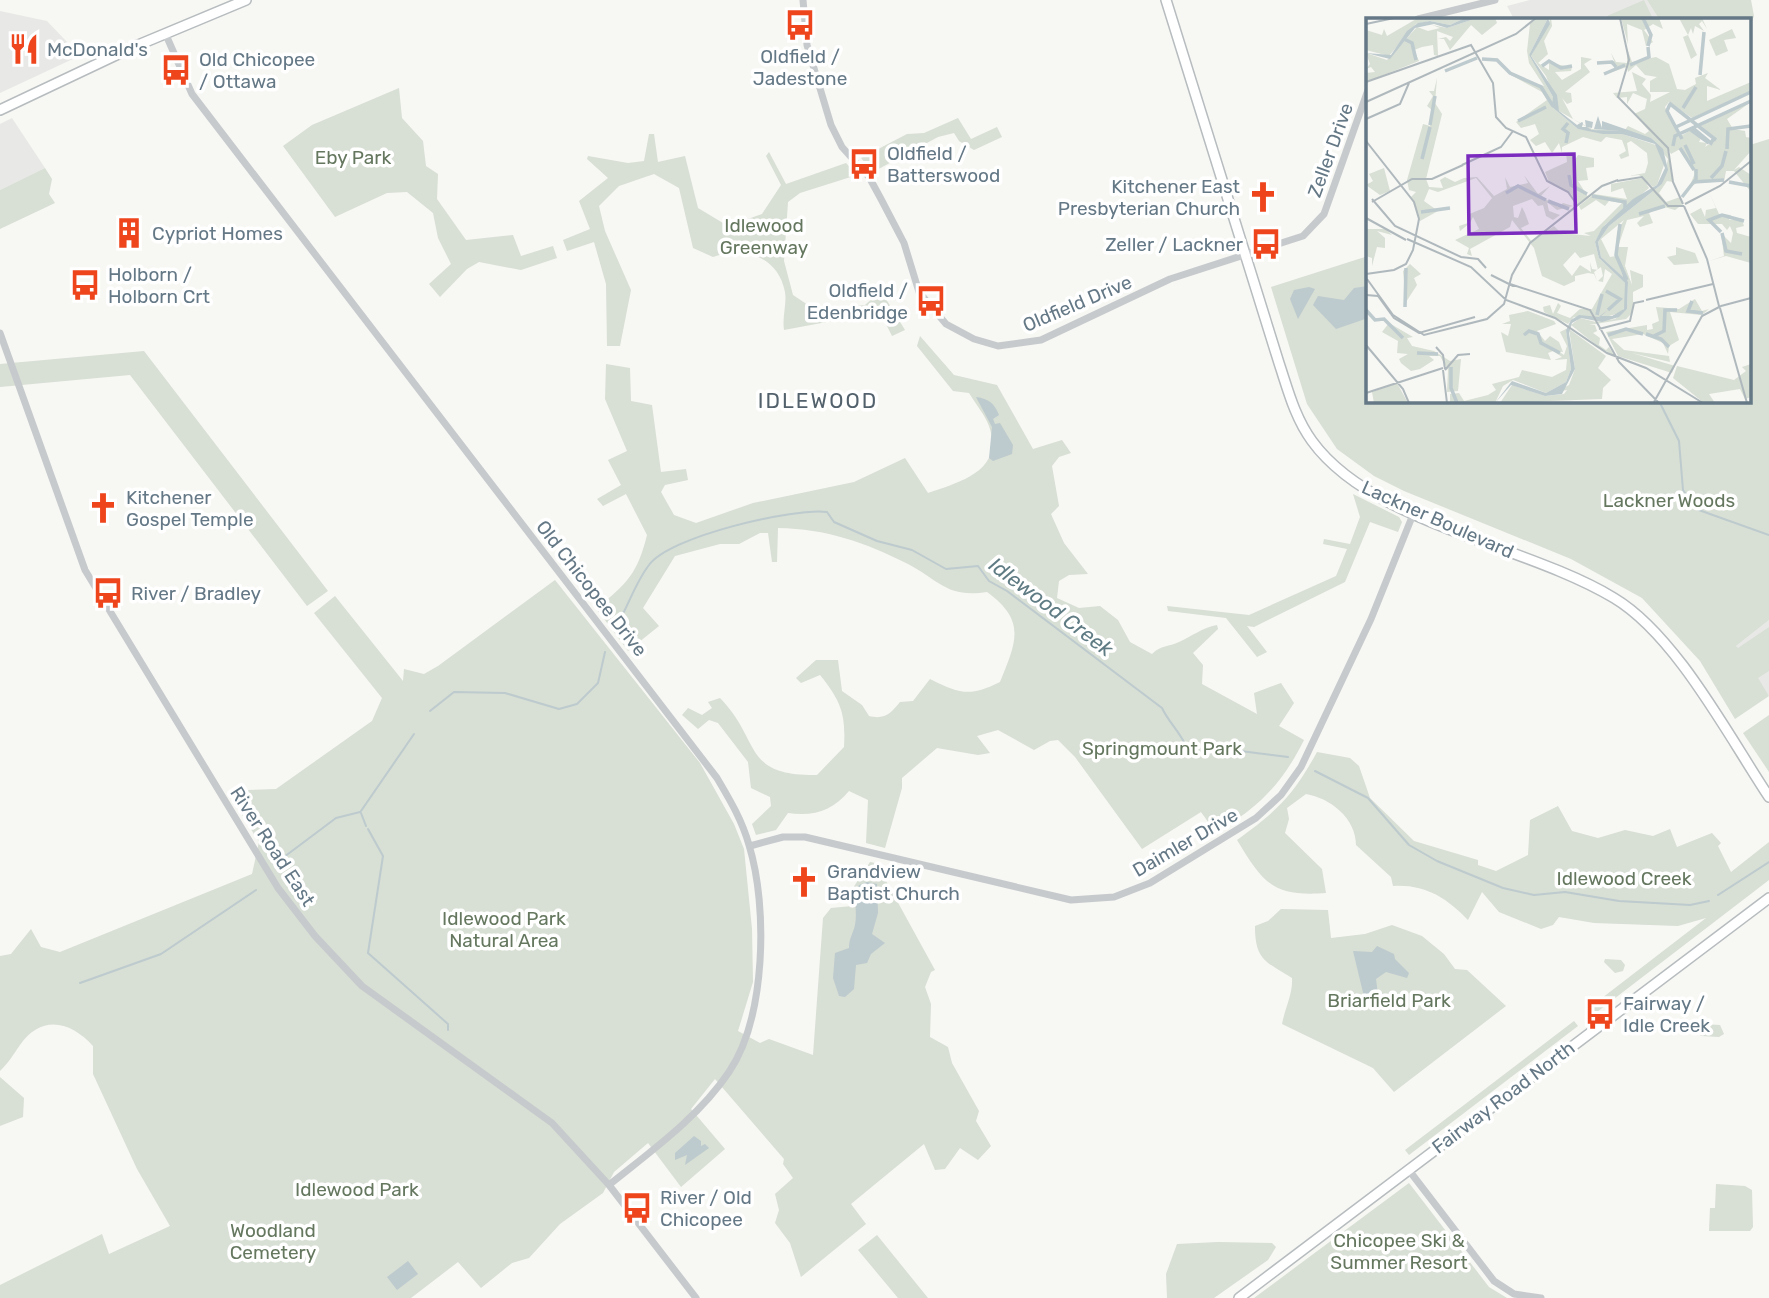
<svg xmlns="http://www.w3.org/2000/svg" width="1769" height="1298" font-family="Rubik,sans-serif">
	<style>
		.built { fill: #e8e9e7 }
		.green { fill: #d8dfd4 }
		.water { fill: #bdcace }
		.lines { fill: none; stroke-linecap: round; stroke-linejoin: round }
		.stream { stroke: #bdcace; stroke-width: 2 }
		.major-casing { stroke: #b7bcbf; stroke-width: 12 }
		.minor { stroke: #c6cacd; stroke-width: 7 }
		.major { stroke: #fff; stroke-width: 9 }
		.labels { text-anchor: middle; stroke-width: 7; stroke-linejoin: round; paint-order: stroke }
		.poi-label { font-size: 19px; fill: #647886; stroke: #fff; text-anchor: start }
		.street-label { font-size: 19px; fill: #647886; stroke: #fff }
		.park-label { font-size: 19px; fill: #65785f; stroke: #fff }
		.neighbourhood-label { font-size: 21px; letter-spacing: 2px; fill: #52616b; stroke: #fff }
		.water-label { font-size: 21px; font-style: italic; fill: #5f7b83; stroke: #fff }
		.inset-river { fill: none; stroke: #bdcace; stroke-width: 3.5 }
		.inset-road { fill: none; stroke: #afb9bd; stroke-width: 2 }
		.view { fill: #7b2cbf; fill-opacity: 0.15; stroke: #7b2cbf; stroke-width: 3.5 }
		.inset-edge { fill: none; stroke: #647886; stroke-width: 3.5 }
	</style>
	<rect width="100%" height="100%" fill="#f7f7f3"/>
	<path class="built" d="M1530 0H1647L1659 19H1514L1507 6Z
		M0 11 47 21 67 42 75 58 0 93Z
		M12 118 45 168 0 190V124Z
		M1769 620V696L1736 646Z"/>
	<path class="green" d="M1644 0 1653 19H1608L1607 16Z
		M1647 0H1751L1754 16 1750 27V19H1659Z
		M399 88 402 118 423 141 426 166 438 174 437 199 466 240 513 235 521 256 553 246 557 258 521 270 479 262 467 269 440 297 429 284 451 264 438 238 433 213 407 192 387 193 335 217 283 146 312 125Z
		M958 118 971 139 997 127 1002 137 974 150 959 141 954 133 938 137 873 172 861 158 907 134 924 133Z
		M649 134H654L658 162 685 156 698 208 728 226 762 214 781 185 766 156 769 152 786 184 846 163 857 175 800 193 788 202 784 261 793 295 817 311 865 305 881 291 905 330 892 336 880 312 784 330C782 317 787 304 785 292 778 256 744 246 713 257L693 248 679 188 654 174 619 186 599 206 605 231 631 290 620 346H607L606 284 594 242 567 251 563 240 590 229 579 201 608 178 587 159 588 156 628 163 644 161Z
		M1769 139V620L1736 646 1738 648 1769 627V671L1758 678 1769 696 1735 719 1700 661 1642 598 1571 559 1404 491 1374 476 1337 449 1307 404 1271 287 1368 256V401H1750V145Z
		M45 168 52 179 49 194 55 203 0 229V190Z
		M920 336 954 375 997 385 1033 449 1062 440 1071 453 1059 457 1052 466 1059 506 1051 514 1064 543 1088 574 1069 575 1059 581 1057 598 1079 608 1100 606 1118 620 1130 642 1152 654C1161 645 1169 647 1179 642 1192 636 1202 628 1217 625L1218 629 1193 653 1203 665 1202 684 1257 714 1254 693 1281 683 1294 703 1279 726 1304 740C1281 786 1258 807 1216 833L1201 812 1142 849 1075 757 1058 740 1050 741 1034 750 998 730 977 736 990 753 978 755 937 748 902 778V788L885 848 866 843 868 800 849 791C833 810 814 817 788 813L776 830 756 835 752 824 771 806 770 797 751 788 748 762 718 723 709 720 698 729 682 715 688 708 702 715 712 708 708 702 720 698C762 741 741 776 817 775L844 747C846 714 841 701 820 675L801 683 796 678 816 660H838L842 691 862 705 869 716C885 720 891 713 900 702L913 701 930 679C960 694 970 697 1000 682 1016 642 1027 621 987 592 947 598 940 581 908 564 864 542 827 529 778 528L777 562H772L768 533H760L739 544H720L675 556 643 608 659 626 628 651 596 608C627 585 638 572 647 535L626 494 603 506 597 499 621 485 608 460 627 451 605 399 606 364 630 368 631 401 652 405 661 472 686 469 688 480 665 485 661 492 674 515 696 523 753 503 854 482 905 458 928 493C959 482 1005 471 989 426 985 415 975 403 969 393L953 391 917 346Z
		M144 351 328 591 307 606 130 375 0 387V364Z
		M1353 494 1399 517 1402 522 1398 532 1370 522 1345 582 1254 627 1247 626 1267 652 1257 657 1226 618 1168 611 1167 606 1249 615 1336 576 1347 549 1323 544 1324 539 1350 544 1360 517Z
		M555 580 700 763 734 824 744 849 752 929 753 982 738 1031 760 1043 769 1039 813 1055 823 918 831 908 852 906 853 888 870 862 880 864 885 879 935 970 931 972 925 987 931 1004 930 1037 948 1047 952 1063 979 1111 976 1121 991 1146 978 1160 960 1148 945 1169 935 1170 924 1144 851 1204 866 1224 801 1277 790 1243 775 1223 779 1210 775 1194 793 1178 783 1164 784 1159 715 1079 691 1109 725 1149 681 1187 648 1143 614 1172 603 1193 560 1224 529 1258 512 1263 481 1288 458 1262 411 1298H0V1285L102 1234 109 1254 170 1226 137 1169 93 1074V1046C71 1021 41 1014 20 1045 13 1055 9 1062 0 1071V956L11 954 31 929 41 947 60 952 252 874 259 842 241 813 239 797 248 790 276 789 372 721 382 698 314 613 335 596 403 681 404 669 424 674 438 666Z
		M1769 715V772L1743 733Z
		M1317 752 1350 758 1359 766 1370 798 1414 841 1478 860V865L1496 871 1528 855 1530 820 1558 806 1572 831 1598 838 1625 830 1653 836 1670 829 1677 847 1712 833 1721 843 1718 846 1731 872 1769 842V880L1593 1015 1589 1008 1706 918 1678 926 1594 923 1559 917 1553 925 1541 929 1499 912 1482 892 1468 920C1447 898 1425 884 1393 886L1391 877 1356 845C1356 818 1330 798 1306 794L1287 808 1289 819 1285 833 1322 869 1326 893C1273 897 1263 883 1237 840 1277 811 1293 796 1317 752Z
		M1281 909 1328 910 1331 938 1365 934 1392 925 1422 936 1444 954 1455 969 1467 970 1506 1006 1394 1092 1373 1068 1282 1024C1285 1008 1293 994 1292 978 1266 962 1255 960 1255 926L1268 921Z
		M1605 959 1621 960 1625 965 1623 971 1615 973 1604 962Z
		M1574 1021 1578 1026 1409 1155 1405 1150Z
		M1702 1024 1720 1025 1724 1034 1719 1037 1701 1036 1696 1029Z
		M0 1077 24 1098 23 1117 0 1126Z
		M1409 1183 1489 1287 1507 1298H1254Z
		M1716 1184 1745 1186 1752 1190 1753 1227 1750 1231H1709L1710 1208H1715Z
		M877 1235 928 1298H898L858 1250Z
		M1218 1242 1272 1243 1276 1247 1268 1260 1214 1298H1167L1166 1274 1177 1244Z"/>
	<path class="water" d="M1368 286V318L1336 329 1313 305 1318 296 1344 300 1354 288Z
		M1309 287 1315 289 1298 319 1290 299 1294 290Z
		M976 397C989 399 994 403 999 415L993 419 995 424 1000 423 1013 445 1012 454 993 461 989 458 992 427Z
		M867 882 877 884 878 913 872 934 885 943 871 954 867 963 856 965 854 989 845 997 839 996 833 978 835 953 849 948C849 938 853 934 855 925 858 910 852 899 859 885Z
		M1377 946 1394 954 1395 959 1409 973 1407 978 1386 972 1376 979 1378 995 1366 1005 1353 951 1372 952Z
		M694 1136 701 1141V1146L705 1144 709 1148 685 1165 687 1155 675 1160V1153Z
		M408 1261 418 1274 397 1290 387 1277Z"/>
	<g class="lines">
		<path class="stream" d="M1659 401 1679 441 1683 490 1696 509 1769 535
			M616 627C628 607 635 583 649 565 670 536 793 508 827 512L834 522 877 541 912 550 946 569 978 566 989 581 1007 591 1162 708C1168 721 1178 730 1185 744L1288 757
			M430 711 454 692 505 693 559 709 577 704 598 683 605 652
			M1315 771 1368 798 1409 845 1437 861 1503 888 1534 895 1565 892 1619 901 1690 905 1709 901
			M361 811 414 734
			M361 813 366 826
			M368 829 383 856 368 953 448 1024V1030
			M280 860 336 818 360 812
			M1718 895 1769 862
			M80 983 161 954 256 890"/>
		<defs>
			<path id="major" d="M1166 0 1279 363C1288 390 1295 418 1312 441 1372 524 1527 545 1614 598 1676 635 1729 737 1769 797
				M0 110 131 48 246 0
				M1239 1298 1769 898"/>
		</defs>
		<use href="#major" class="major-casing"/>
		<path class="minor" d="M803 0 807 45 831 125 842 147 869 177 881 199 904 243 919 292 946 324 974 339 998 346 1041 340 1170 279 1303 236 1324 214 1368 90
			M1418 19 1495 0
			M166 35 192 94 717 778C730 800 742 820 749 845 768 907 766 1017 729 1072 698 1118 651 1151 609 1185
			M0 333 85 570 278 888 315 936 362 986 552 1123 609 1185 696 1298
			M750 846 783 837H805L1071 900 1114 897 1150 883 1256 818 1281 795 1301 767 1371 619 1414 512
			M1408 1169 1494 1281 1514 1294 1541 1298"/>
		<use href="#major" class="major"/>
	</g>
	<defs>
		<symbol id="bus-bare" viewBox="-9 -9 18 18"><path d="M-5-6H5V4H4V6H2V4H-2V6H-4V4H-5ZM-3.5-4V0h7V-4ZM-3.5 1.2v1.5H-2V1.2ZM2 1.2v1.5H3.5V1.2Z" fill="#ee451c" stroke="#fff" stroke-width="2.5" paint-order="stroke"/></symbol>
		<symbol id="restaurant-bare" viewBox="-9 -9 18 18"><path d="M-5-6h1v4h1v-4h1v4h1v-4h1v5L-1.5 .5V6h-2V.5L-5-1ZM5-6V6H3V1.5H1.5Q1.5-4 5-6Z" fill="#ee451c" stroke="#fff" stroke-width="2.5" paint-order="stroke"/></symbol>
		<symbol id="church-bare" viewBox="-9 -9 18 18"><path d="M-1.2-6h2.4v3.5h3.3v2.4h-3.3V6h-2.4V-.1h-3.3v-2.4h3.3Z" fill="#ee451c" stroke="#fff" stroke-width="2.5" paint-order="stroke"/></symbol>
		<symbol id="building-bare" viewBox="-9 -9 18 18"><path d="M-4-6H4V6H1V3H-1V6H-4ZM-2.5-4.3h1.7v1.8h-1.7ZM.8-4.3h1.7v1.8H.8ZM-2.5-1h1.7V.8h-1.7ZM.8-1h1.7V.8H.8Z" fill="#ee451c" stroke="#fff" stroke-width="2.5" paint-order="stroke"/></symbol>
	</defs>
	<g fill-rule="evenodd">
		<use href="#bus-bare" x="778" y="3" width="44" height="44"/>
		<use href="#restaurant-bare" x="2" y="27" width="44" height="44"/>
		<use href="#bus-bare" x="154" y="48" width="44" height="44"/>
		<use href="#bus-bare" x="842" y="142" width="44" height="44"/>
		<use href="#church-bare" x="1241" y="175" width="44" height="44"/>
		<use href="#building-bare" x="107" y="211" width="44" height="44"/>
		<use href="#bus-bare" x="1244" y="222" width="44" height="44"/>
		<use href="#bus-bare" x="63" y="263" width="44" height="44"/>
		<use href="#bus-bare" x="909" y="279" width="44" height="44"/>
		<use href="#church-bare" x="81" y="486" width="44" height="44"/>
		<use href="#bus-bare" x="86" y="571" width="44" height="44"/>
		<use href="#church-bare" x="782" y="860" width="44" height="44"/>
		<use href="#bus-bare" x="1578" y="992" width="44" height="44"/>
		<use href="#bus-bare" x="615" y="1186" width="44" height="44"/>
	</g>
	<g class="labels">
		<g class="poi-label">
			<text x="47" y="56">McDonald's</text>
			<text x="800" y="63" text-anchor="middle">Oldfield /<tspan x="800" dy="22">Jadestone</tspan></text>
			<text x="199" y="66">Old Chicopee<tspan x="199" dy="22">/ Ottawa</tspan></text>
			<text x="887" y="160">Oldfield /<tspan x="887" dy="22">Batterswood</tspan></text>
			<text x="1240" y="193" text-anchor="end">Kitchener East<tspan x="1240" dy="22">Presbyterian Church</tspan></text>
			<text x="152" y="240">Cypriot Homes</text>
			<text x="1243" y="251" text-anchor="end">Zeller / Lackner</text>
			<text x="108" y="281">Holborn /<tspan x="108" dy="22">Holborn Crt</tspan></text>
			<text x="908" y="297" text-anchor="end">Oldfield /<tspan x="908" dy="22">Edenbridge</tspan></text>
			<text x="126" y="504">Kitchener<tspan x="126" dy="22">Gospel Temple</tspan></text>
			<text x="131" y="600">River / Bradley</text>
			<text x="827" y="878">Grandview<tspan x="827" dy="22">Baptist Church</tspan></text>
			<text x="1623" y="1010">Fairway /<tspan x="1623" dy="22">Idle Creek</tspan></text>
			<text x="660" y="1204">River / Old<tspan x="660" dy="22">Chicopee</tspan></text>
		</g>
		<g class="street-label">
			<text transform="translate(1330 150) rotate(-70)" y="7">Zeller Drive</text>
			<text transform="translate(1077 303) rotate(-23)" y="7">Oldfield Drive</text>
			<text transform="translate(1438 519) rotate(24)" y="7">Lackner Boulevard</text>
			<text transform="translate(592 588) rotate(52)" y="7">Old Chicopee Drive</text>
			<text transform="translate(1185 842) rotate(-30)" y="7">Daimler Drive</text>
			<text transform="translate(273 846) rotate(57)" y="7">River Road East</text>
			<text transform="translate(1503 1097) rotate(-37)" y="7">Fairway Road North</text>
		</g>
		<g class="park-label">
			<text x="353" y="164">Eby Park</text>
			<text x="764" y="232">Idlewood<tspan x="764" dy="22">Greenway</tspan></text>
			<text x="1669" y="507">Lackner Woods</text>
			<text x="1162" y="755">Springmount Park</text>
			<text x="1624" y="885">Idlewood Creek</text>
			<text x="504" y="925">Idlewood Park<tspan x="504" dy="22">Natural Area</tspan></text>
			<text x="1389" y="1007">Briarfield Park</text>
			<text x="357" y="1196">Idlewood Park</text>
			<text x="273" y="1237">Woodland<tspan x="273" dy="22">Cemetery</tspan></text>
			<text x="1399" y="1247">Chicopee Ski &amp;<tspan x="1399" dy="22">Summer Resort</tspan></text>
		</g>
		<g class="neighbourhood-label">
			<text x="818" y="408">IDLEWOOD</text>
		</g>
		<g class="water-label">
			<text transform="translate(1051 607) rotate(37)" y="7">Idlewood Creek</text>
		</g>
	</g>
	<g transform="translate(1366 18)">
		<rect width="385" height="385" fill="#f7f7f3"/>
		<path d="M52 0H99L84 7 64 3 50 6 23 38 0 32V12L16 17 18 11 21 18ZM111 0H129L131 5 116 17 105 7 84 32 78 21H72L80 19 84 23 87 19 71 13 72 38 68 37 67 27 56 29 48 32 53 43 0 64V55L9 54 5 49 0 51 4 46 0 35 21 42 51 9 62 13 74 10 66 7 81 10ZM171 0H182L163 37 187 79V90L212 111 256 116 290 127 299 144 291 167 287 169 273 157 263 158 279 155 282 145 281 135 265 123 261 125 263 138 255 141 253 137 260 133 256 122 240 119 235 124 217 119 196 129V135L193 125 186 135 179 124 170 128 164 122 173 116 169 106 155 110 150 104 181 82 176 74 143 56 178 68 163 45 161 33 164 6ZM185 0 186 8 178 23 182 36 172 45 183 52V45L206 49 205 53 189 54 196 62 215 51V39L226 41 218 46 224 54 199 74 205 75 206 84 201 86 196 80 207 101 226 111 258 113 262 108 279 116 283 113 268 96 279 91 281 81 267 75 261 86V79L251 80 247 75 271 73 266 54 280 61 276 66 285 77 284 84 304 74H284V63L291 59 279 57 270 47 262 54 261 49 246 54 250 50 242 44 248 43 245 35 250 44 261 45V30L266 44 290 39 303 46 311 71 319 72 330 66 329 60 342 55 339 60 355 72 341 68V83L385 64V73L326 100 303 84 299 89 313 119 325 112 335 120 333 124 341 125 339 129 350 121 334 107 385 84 361 101 367 111 379 113 380 119 385 120V133L368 152 373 149 385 157V174L368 153H360L358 164 335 162 323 170 329 155 314 131 305 136 301 129 307 164 301 163 293 175 300 184 314 179 317 186 309 192 295 188 283 195 287 205 274 209 271 205 278 198 261 202 252 229H262L259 248 266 267 264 252 277 257V269L267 274V294L260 301 223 307H229L231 313 227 315 234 320 233 327 240 332 243 329 249 338 234 330 205 307 214 300 230 304 249 301 261 291 262 264 235 239 232 224 243 208 296 166 302 141 285 120 226 112 193 93 180 58 165 38ZM258 202 251 214 250 238 244 239 235 221ZM255 0H293L297 11 287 6 278 12 287 24 280 28 276 12 261 6 262 26ZM313 0H336L341 11 336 3 333 6 338 13 329 8 327 16 325 10 322 17 331 37 325 41 317 19 322 17ZM366 11 370 20 358 22 362 33 350 38 343 22ZM71 60 69 85 76 96 60 161 63 169 77 170 74 162 79 159 89 164 98 160 111 159 128 178 141 171 139 159 144 169 162 165 158 157 172 176 184 168 175 178 192 189 197 185 207 188 191 192 181 184 183 193 194 197 187 202 180 198 177 187 172 188 166 181 147 188 148 199 152 200 156 189 159 195 163 206 155 210 166 224 188 208 195 215 225 218 218 215 228 213 256 185 243 183 239 188 230 182 215 192 213 188 228 176 261 181 257 170 245 174V166L277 160 283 170 239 207 229 224 233 240 259 265 260 287 256 294 240 299H208L202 306 178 294 177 289 184 287 187 296 192 285 195 288 191 295 204 300 214 291H226L246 256 239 251 237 264 232 263 237 258 235 249 228 254 231 263 228 256 222 255 209 258V263L198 268 176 258 168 230 146 202 144 209 104 231 106 238 101 236 103 230 89 222 113 211 107 199 104 205 94 213 93 208 102 205 101 197 118 190 126 180 110 160 72 174 63 171 58 183 72 193 54 203 45 179 50 174 43 172 41 162 57 106 64 108 66 92 61 88 67 78 63 73H68ZM209 234 214 240 228 236 232 252 226 251 224 244 225 254 214 247 206 258 197 247ZM200 135H207V145L212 137 228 140V149L220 150 222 162 212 163 222 179 212 186 205 176 183 164 179 154 201 144ZM18 150 24 173 14 177 0 167 7 163 3 156ZM343 174 353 196 365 197 363 202 375 200 378 208 370 210 371 215 385 219V245L360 238 343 243 358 238 355 215 365 225 367 215 364 208 361 212 356 206H332L324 196 335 190 339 199 340 192 350 190ZM0 211H20L26 217 11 213 19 220V230L11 229 6 248V240L0 238ZM310 229 329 235 333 245 308 247 301 239 310 237ZM44 246 55 256 48 260 51 267 40 284 42 305 37 253ZM329 281 336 293 343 291 336 297 304 294 313 322 303 328 302 336 297 325 277 316 246 321 258 332 303 338 304 344 266 335 309 348 306 355 252 338 240 314 281 307V312L287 311 286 306 293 303 290 289 313 291ZM162 293 188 303 190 306 171 313 179 323 184 318 193 324 197 334 192 333 198 337 201 328 194 314 200 311 205 351 200 364 180 375 147 362 137 368 129 385H84V376L93 375 98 383 122 377 130 372 126 366 153 359 156 352 186 359 200 352 201 341 188 342 196 339 187 333 182 335 185 342 140 334 135 314 142 318 145 306H136L144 303 143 297ZM23 305 47 319 41 320 46 328 68 333 84 343 95 341 92 373 81 374 82 352 74 338H63L68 342 54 351 45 353 35 345 33 341 42 336 31 335 32 323 16 314ZM203 311 240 338 232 350 245 362 237 370 236 381 134 385 146 367 179 378 198 376 201 372 190 374 203 367 209 351ZM385 346V379L379 381 374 371 343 376 349 385H338L307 360 311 348 368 362 380 353 376 349ZM31 365 42 385H8L6 374Z" fill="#d8dfd4" fill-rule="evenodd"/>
		<path d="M99 0H111L81 10 68 6 49 10 24 41 0 35 25 37 41 13 52 5 64 3 84 7ZM182 0 184 6 165 38 191 77 193 93 211 107 216 104 217 105 216 109H220L219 102 227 104 226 110 221 109 226 112 254 113 228 111 232 98 236 110V103L285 120 297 131 302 152 296 166 243 208 232 224 235 239 257 259 256 253 262 264 261 291 253 299 236 304 215 300 206 305 203 315 209 351 196 376 179 378 145 367 129 385 146 363 180 375 200 364 205 351 200 312 205 302 213 297 233 299 235 297 242 292 235 298H246L258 291 259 265 233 240 229 224 236 210 267 181 291 167 299 150 289 126 256 116H237L212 111 186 89 187 79 163 37Z" fill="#bdcace"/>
		<path class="inset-river" d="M277 0 285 17 282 28M38 21 46 25 50 42M116 41 131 42 144 55 175 69 187 88M231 45 246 44 250 49M264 47 283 39 282 29M176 48 183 43 195 50 206 48M79 53 111 40M238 56 259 47M334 57 338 14M303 85 350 122M304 86 301 93 316 121M317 90 330 69M152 103 180 89M64 107 69 78M310 109 385 74M327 110 345 125 348 120M325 112 343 125M200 125 202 115 197 111 202 105M319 127 328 146M307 128 309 118 385 83M314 130 328 152M361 131 362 111 385 108M56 141 64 109M203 157 205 167 221 176M345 160 356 148 360 133M327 164 358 162M363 164 385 168M140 175 152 168 180 182M226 178 259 184V191M316 179 330 161V151M182 183 203 191M55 194 84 190M273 196 299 188M254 206 250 237 261 262M355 214 343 202 356 197 378 203M356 215 360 233 376 236M240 273 254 281 242 292M326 283 322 293 337 295M39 289 40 250M0 292 9 302 18 301 37 320M231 297 236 276M280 316 295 321 303 329M158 317 163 313 172 316 175 325 194 335M242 317 260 311 277 316M288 318 298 313 299 292H311M51 335 72 336M85 349V370L91 385"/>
		<path class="inset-road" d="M254 0 263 42 252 79 302 130 307 164 317 186M0 6 28 0M0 64 105 27 127 65 130 99 140 110 160 119 181 163 202 174 212 188M0 84 150 16 170 0M0 101 34 86 43 65M0 123 48 184 53 201 47 232 40 246 28 252 0 256M96 147 135 129 147 113M251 163 276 159 302 188H318M6 181 29 208 95 239 112 241 120 250M6 184 46 161H66L97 147M319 186 354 168 385 143M318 188 341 241 353 288M0 200 40 222M41 221 105 249 140 282 189 300 241 335 280 350 337 385M125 257 147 268M1 261 27 297M144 266 224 292 253 344 293 385M0 277 12 278 28 300 53 315 109 299M280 282 347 266M355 288 385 280M354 290 381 385M24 295 58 317 121 301 138 286 146 257 164 225 236 168 252 162M233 311 264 303 268 285 278 283M0 327 37 371 43 385M70 329 77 337 79 351M77 352 81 385M79 352 92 337 104 336M0 375 77 350M288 384 336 298 355 288"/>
		<path class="view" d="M208 136 210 214 103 216 102 138Z"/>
		<rect width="385" height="385" class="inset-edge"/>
	</g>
</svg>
